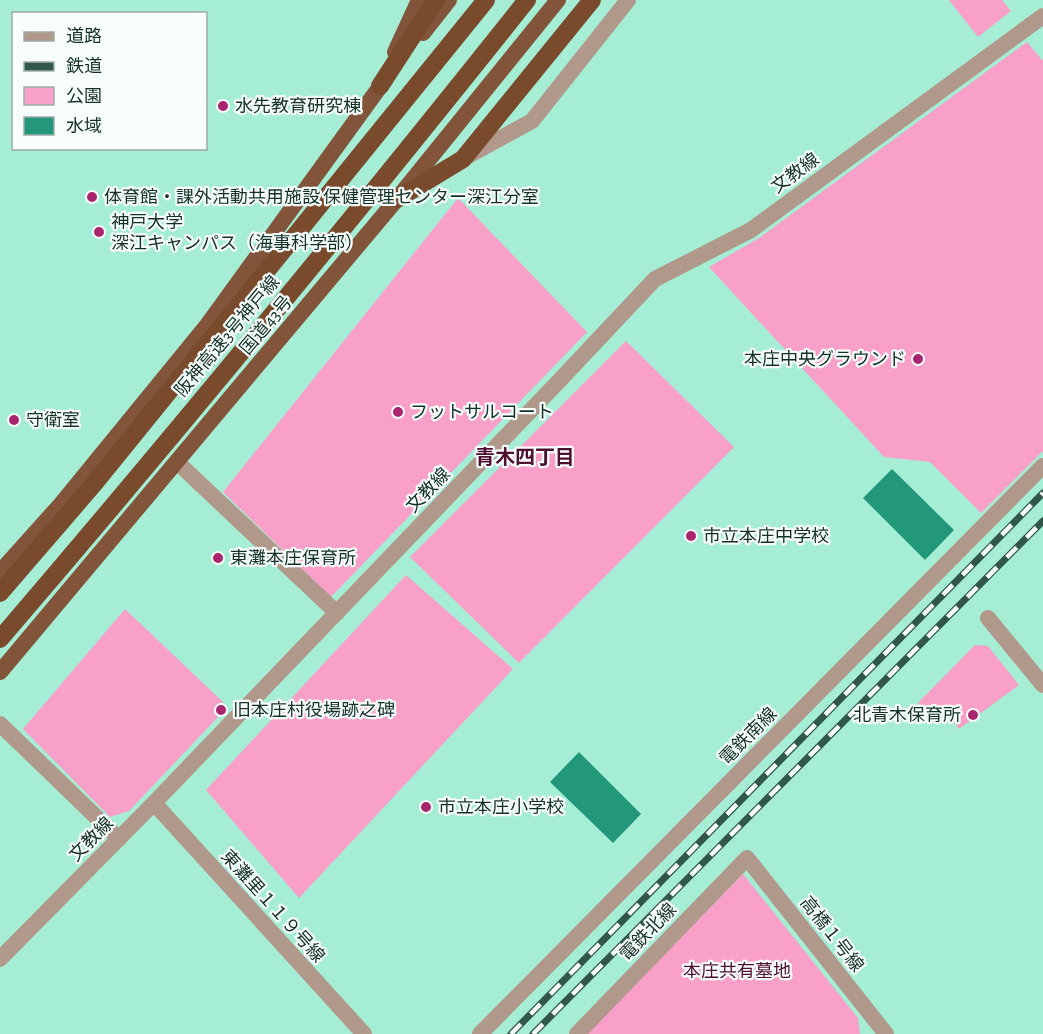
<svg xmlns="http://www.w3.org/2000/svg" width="1043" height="1034" font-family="'Alegreya Sans','Noto Sans JP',sans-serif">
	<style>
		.green { fill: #f8a0c7 }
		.water { fill: #22977a }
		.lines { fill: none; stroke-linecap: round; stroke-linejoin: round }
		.minor { stroke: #b0988a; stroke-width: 16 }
		.trunk { stroke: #82543a; stroke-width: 16 }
		.motorway { stroke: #7a4a2d; stroke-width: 18 }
		.rail-casing { stroke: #31574b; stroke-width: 7 }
		.rail { stroke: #f8fefc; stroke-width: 4.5; stroke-dasharray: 14; stroke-linecap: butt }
		.poi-dot { fill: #a9256f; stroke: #f8fefc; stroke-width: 2 }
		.labels { text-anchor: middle; stroke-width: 4.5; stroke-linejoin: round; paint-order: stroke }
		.poi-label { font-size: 18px; fill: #133128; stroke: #f8fefc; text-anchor: start }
		.street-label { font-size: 18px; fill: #133128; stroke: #f8fefc }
		.park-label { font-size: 18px; fill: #4f1032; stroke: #f8fefc }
		.neighbourhood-label { font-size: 20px; font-weight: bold; fill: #4e0f31; stroke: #f8fefc }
	</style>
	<rect width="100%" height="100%" fill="#a6edd5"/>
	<path class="green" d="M949 0H1002L1011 11 978 37Z
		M1027 42 1043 61V451L981 513 930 462 884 457 709 267 759 238Z
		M458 198 587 332 331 597 223 492Z
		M626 341 734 447 519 663 410 557Z
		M406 575 513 669 299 898 206 790Z
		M125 609 223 702 213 712 218 717 129 811 110 817 23 729Z
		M975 645 988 646 1019 685 959 729 946 711 934 720 918 703Z
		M743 874 858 1018 860 1034H586Z"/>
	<path class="water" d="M892 469 954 530 925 560 863 498Z
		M579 752 641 814 613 843 550 782Z"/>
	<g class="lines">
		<path class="minor" d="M466 157 532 121 628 0
			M177 462 337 613
			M988 618 1043 685
			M0 724 119 839
			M154 803 364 1034
			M0 959 154 803 559 381 655 279 751 230 1043 16
			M480 1034 1043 466
			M577 1034 747 858 886 1034"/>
		<path class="trunk" d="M423 33 449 0
			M395 52 419 0
			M0 572 61 504 208 324 387 77
			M0 672 397 199 558 0"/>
		<path class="motorway" d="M380 86 436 0
			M397 199 463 159 592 0
			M0 593 93 485 486 0
			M0 639C180 429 355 216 527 0"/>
		<defs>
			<path id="rail" d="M511 1034 1043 493
				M533 1034 1043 521"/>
		</defs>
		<use href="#rail" class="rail-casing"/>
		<use href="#rail" class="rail"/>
	</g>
	<g class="poi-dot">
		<circle cx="223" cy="106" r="6"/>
		<circle cx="92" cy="197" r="6"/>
		<circle cx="99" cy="232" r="6"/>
		<circle cx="918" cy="359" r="6"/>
		<circle cx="398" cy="412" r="6"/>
		<circle cx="14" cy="420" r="6"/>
		<circle cx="691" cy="536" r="6"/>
		<circle cx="218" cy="558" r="6"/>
		<circle cx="221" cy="710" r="6"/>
		<circle cx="973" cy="715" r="6"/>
		<circle cx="426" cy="807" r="6"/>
	</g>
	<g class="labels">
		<g class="poi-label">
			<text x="235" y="112">水先教育研究棟</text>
			<text x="104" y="203">体育館・課外活動共用施設 保健管理センター深江分室</text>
			<text x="111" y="228">神戸大学<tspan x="111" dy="21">深江キャンパス（海事科学部）</tspan></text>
			<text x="906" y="365" text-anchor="end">本庄中央グラウンド</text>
			<text x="410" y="418">フットサルコート</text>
			<text x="26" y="426">守衛室</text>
			<text x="703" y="542">市立本庄中学校</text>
			<text x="230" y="564">東灘本庄保育所</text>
			<text x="233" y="716">旧本庄村役場跡之碑</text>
			<text x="961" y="721" text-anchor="end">北青木保育所</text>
			<text x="438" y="813">市立本庄小学校</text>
		</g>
		<g class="street-label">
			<text transform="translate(795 173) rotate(-36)" y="6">文教線</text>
			<text transform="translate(266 325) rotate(-50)" y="6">国道43号</text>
			<text transform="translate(227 336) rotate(-50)" y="6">阪神高速3号神戸線</text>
			<text transform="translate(428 490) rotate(-46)" y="6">文教線</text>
			<text transform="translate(748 736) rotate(-45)" y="6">電鉄南線</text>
			<text transform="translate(91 839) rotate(-45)" y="6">文教線</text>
			<text transform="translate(273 906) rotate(48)" y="6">東灘里１１９号線</text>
			<text transform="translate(648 932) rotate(-46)" y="6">電鉄北線</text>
			<text transform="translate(832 934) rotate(52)" y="6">高橋１号線</text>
		</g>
		<g class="park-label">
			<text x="737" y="977">本庄共有墓地</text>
		</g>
		<g class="neighbourhood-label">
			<text x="525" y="464">青木四丁目</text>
		</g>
	</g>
	<rect x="12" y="12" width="195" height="138" fill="#f8fefc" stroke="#9caca7" stroke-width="1.5"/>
	<rect x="24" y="32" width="30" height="9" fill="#b0988a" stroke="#9caca7" stroke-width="1.5"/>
	<text x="66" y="42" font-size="18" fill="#133128">道路</text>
	<rect x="24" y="62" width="30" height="9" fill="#31574b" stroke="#9caca7" stroke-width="1.5"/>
	<text x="66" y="72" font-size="18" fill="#133128">鉄道</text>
	<rect x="24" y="87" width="30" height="18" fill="#f8a0c7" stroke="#9caca7" stroke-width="1.5"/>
	<text x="66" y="102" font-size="18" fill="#133128">公園</text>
	<rect x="24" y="117" width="30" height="18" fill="#22977a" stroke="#9caca7" stroke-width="1.5"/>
	<text x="66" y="132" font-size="18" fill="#133128">水域</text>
</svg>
